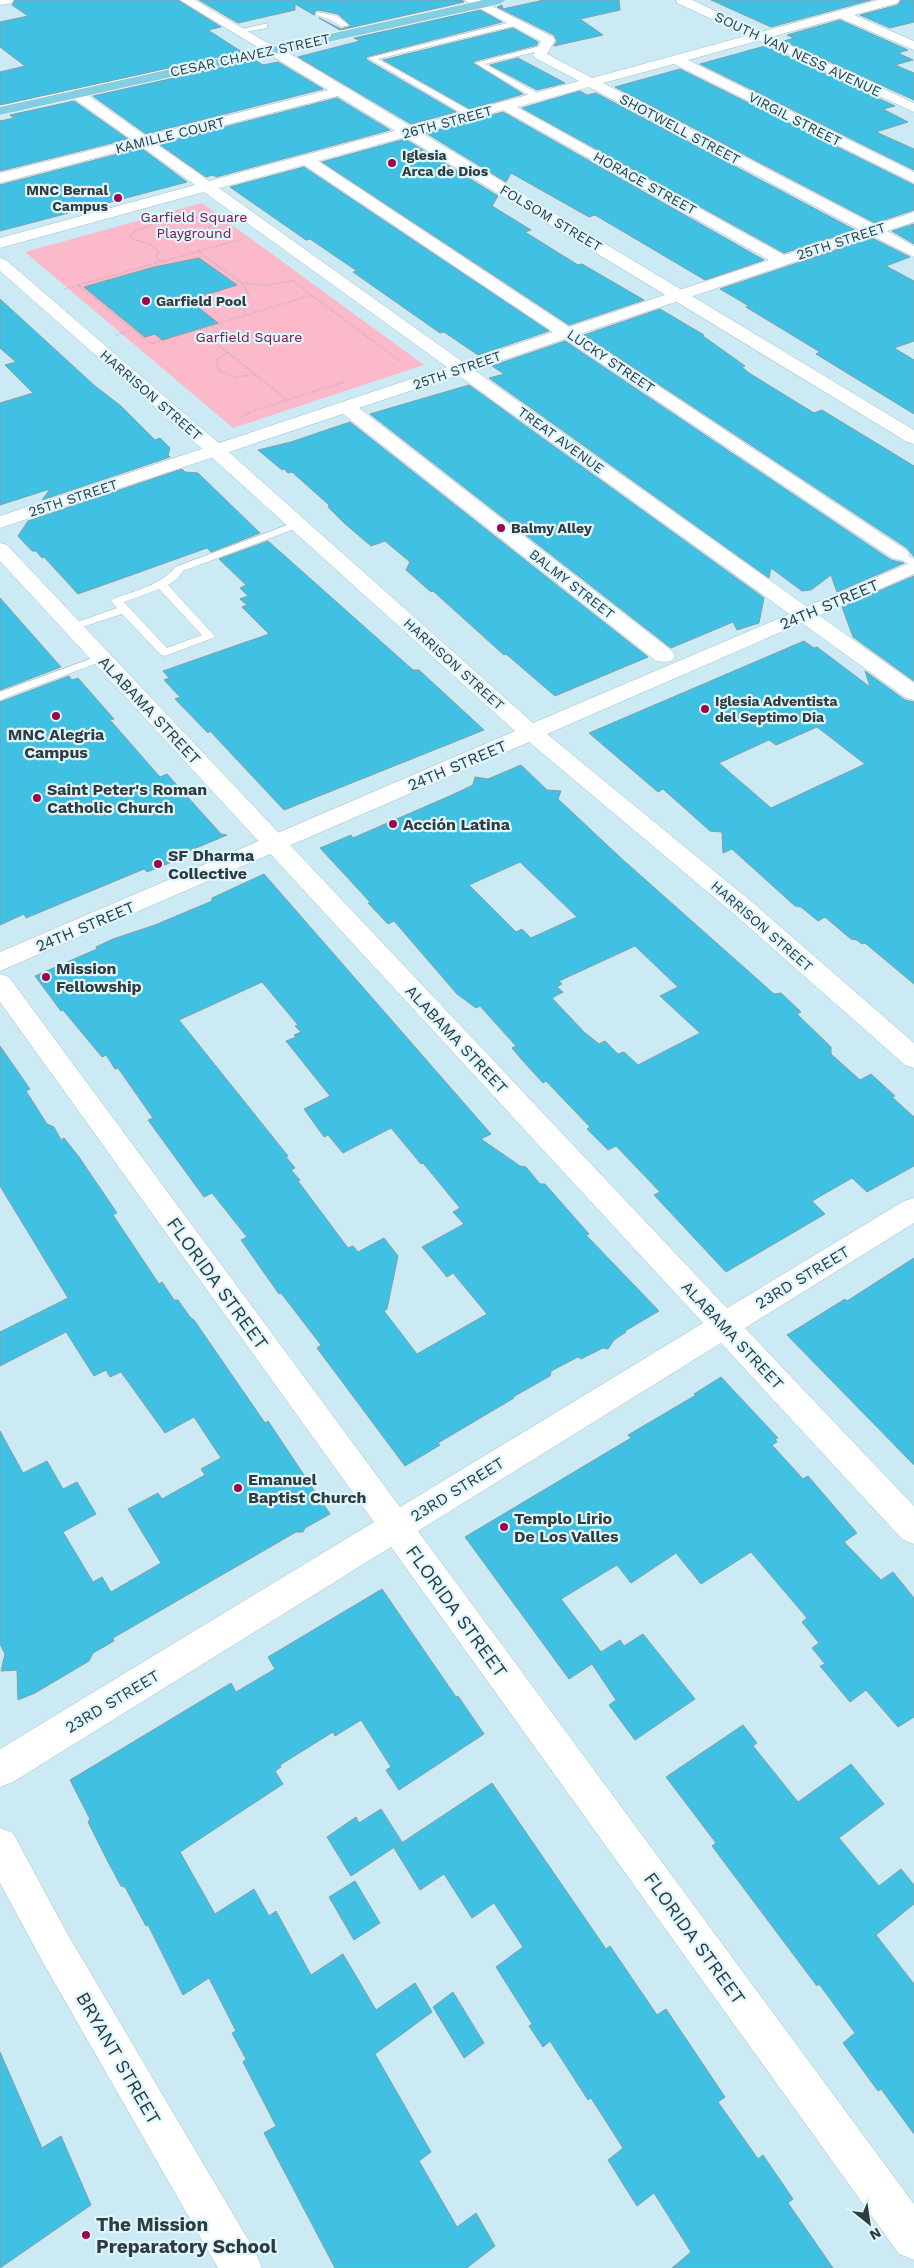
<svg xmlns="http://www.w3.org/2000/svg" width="914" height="2268" font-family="'Work Sans',sans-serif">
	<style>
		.green { fill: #fbb9ca }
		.building { fill: #40c1e3; stroke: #829ea8; fill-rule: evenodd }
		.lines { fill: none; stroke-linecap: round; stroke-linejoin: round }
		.service-casing { stroke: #a2bfc9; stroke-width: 1 }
		.minor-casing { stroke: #a2bfc9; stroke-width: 1 }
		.tertiary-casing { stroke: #a2bfc9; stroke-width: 1 }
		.secondary-casing { stroke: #a2bfc9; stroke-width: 1 }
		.primary-casing { stroke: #fff; stroke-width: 1 }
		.path { stroke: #95adb5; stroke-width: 2; stroke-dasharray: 0.5 2; stroke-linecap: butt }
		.service { fill: #fff; fill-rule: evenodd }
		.minor { fill: #fff; fill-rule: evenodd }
		.tertiary { fill: #fff; fill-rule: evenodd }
		.secondary { fill: #fff; fill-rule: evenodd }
		.primary { fill: #83cee2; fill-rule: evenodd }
		.poi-dot { fill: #9d064f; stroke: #def6fe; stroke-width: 2 }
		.labels { text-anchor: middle; stroke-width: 4.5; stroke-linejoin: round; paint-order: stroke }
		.far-street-label { font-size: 14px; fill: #2f3b3f; stroke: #def6fe }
		.far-poi-label { font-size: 14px; font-weight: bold; fill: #2f3b3f; stroke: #def6fe; text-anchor: start }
		.far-park-label { font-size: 14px; fill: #851545; stroke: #def6fe }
		.street-label { font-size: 16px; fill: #2f3b3f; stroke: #def6fe }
		.poi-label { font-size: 16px; font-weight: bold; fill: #2f3b3f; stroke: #def6fe; text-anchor: start }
		.near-street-label { font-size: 19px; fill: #2f3b3f; stroke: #def6fe }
		.near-poi-label { font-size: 19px; font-weight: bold; fill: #2f3b3f; stroke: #def6fe; text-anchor: start }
	</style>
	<rect width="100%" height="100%" fill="#cceaf4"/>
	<path class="green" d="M202 203 424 365 233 428 25 252Z"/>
	<path class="building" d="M15 0H178L221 27 208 30 242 52 0 105V72L25 66 0 47V22L28 16 12 5Z
		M199 0H462L464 2 340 30 319 18 341 29 351 26 338 14 318 10 315 11 314 15 295 4V10L238 23Z
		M544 0H619L620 10 580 19 603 35 554 46 557 41 554 35 497 7 502 5 503 9Z
		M711 0H871L771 27Z
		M901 0H914V22L890 28 860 15 898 5Z
		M480 10 502 22 366 57 367 60 456 112 411 124 298 57 360 41 354 38Z
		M840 20 908 50 898 53 913 60 895 65 914 73V100L784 41 794 38 787 35Z
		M513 28 538 42 537 45 475 61 473 63 523 94 470 109 383 60Z
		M765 46 895 106 883 109 908 122 876 132 914 149V170L700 64Z
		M518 58 565 83 537 90 490 65Z
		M255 60 263 65 278 62 323 89 146 134 93 96Z
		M680 69 914 185V210L875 223 615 87Z
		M580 91 587 95 596 93 855 230 784 253 522 108Z
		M337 98 390 130 216 177 213 175 206 177 159 144Z
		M74 101 128 139 0 171V121L14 118 10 115Z
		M503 112 764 260 705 280 595 215 589 217 511 173 506 182 426 133Z
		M405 139 498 196 492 206 531 230 525 232 578 265 582 264 644 300 569 325 322 162Z
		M141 148 187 182 0 231V185Z
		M304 167 549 331 478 355 444 332 440 333 353 272 357 271 310 239 306 240 230 187Z
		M914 224V244L892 231Z
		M872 238 910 257 886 266 914 281V341L894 348 914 360V414L816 354 820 352 746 307 749 306 720 289Z
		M199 258 237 285 189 300 218 323 162 340 155 334 145 337 84 287 154 267Z
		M0 299 95 386 121 406 155 440 160 438 170 448 168 455 170 457 42 500 50 489 0 505V403L33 393 5 365 16 362 0 348Z
		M660 309 704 335 703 336 745 366 742 367 749 373 814 413 822 410 914 466V557L907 548 584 335Z
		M565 341 891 560 904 563 837 592 831 575 811 590 802 591 771 568 769 578 489 378 504 374 492 366Z
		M469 385 764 598 759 623 737 630 733 622 671 648 370 414Z
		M350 422 648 657 555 696 506 654 504 655 433 591 431 592 406 570 410 562 385 541 371 546 343 522 328 507 329 505 292 472 288 473 284 469 282 470 258 450 291 442Z
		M182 469 185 472 198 473 260 533 211 552 207 548 78 594 44 557 42 558 36 551H32L18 536 28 521Z
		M268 541 413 670H419L484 730 284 810 210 731 208 733 175 699 180 697 164 680 169 678 163 671 269 634 242 607 247 605 240 599 248 596 240 588 246 585 219 559Z
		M914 576V681L853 637 842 607Z
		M0 598 61 667 0 690Z
		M804 641 814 648 817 647 870 687 865 671 905 700 914 702V984L865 943 862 944 857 940 851 939 825 917 818 921 801 907 795 906 732 849 723 853 722 832 710 831 663 789 658 792 589 733ZM817 727 865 764 771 808 719 763 769 740 776 745Z
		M69 676 72 680 78 678 114 719 110 720 160 777 167 774 221 834 227 835 170 859 172 862 147 872 144 869 26 918 24 914 0 925V702Z
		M521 765 547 790 561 791 558 799 622 859 774 994 781 993 801 1012 797 1014 831 1047V1054L860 1080 871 1074 895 1096 892 1097 914 1117V1166L867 1192 852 1178 812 1201 825 1214 726 1272 654 1195 660 1192 616 1146 608 1150 587 1129 590 1127 546 1081 543 1083 523 1061 512 1048 516 1046 480 1006 476 1008 457 994 394 921 388 924 368 903 370 902 320 848 351 835 353 838 452 795 473 785 475 777 488 779ZM520 862 577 917 531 938 522 929 516 932 469 885ZM635 946 678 987 660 996 700 1033 638 1065 624 1052 618 1054 605 1041 599 1044 584 1032 552 998 563 992 557 987 562 984 559 981Z
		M264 874 491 1134 481 1139 520 1166 526 1167 540 1184H545L589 1234 586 1235 659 1311 625 1331 626 1332 614 1340 608 1349 603 1348 581 1359 578 1357 551 1371 550 1376 513 1397 514 1398 438 1443 440 1445 405 1466 317 1348 321 1345 281 1293 279 1294 241 1240 247 1237 212 1193 204 1197 148 1120 153 1118 118 1068 115 1069 106 1055 102 1057 63 1010 61 1011 35 976 97 949 96 947 113 939 155 925 212 901V898ZM262 982 298 1025 295 1026 301 1032 294 1035 296 1037 286 1041 330 1096 304 1109 324 1137 328 1135 343 1153 391 1128 421 1164 423 1163 460 1208 453 1212 464 1224 422 1247 447 1277 453 1273 487 1314 417 1354 384 1311 387 1309 398 1256 384 1238 358 1252 353 1246 348 1248 298 1181 300 1180 291 1170 295 1168 286 1157 288 1156 179 1020Z
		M0 1046 30 1089 26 1091 47 1124 54 1127 61 1140 64 1138 79 1157 117 1213 113 1215 159 1284 162 1282 174 1300H178L190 1317 194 1320 265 1423 268 1421 330 1514 305 1528 303 1532H296L113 1638 114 1641 93 1653 89 1661 35 1693 18 1700 17 1670 1 1671 5 1654 0 1644V1431L23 1473 47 1461 63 1489 77 1482 96 1514 63 1532 93 1582 102 1577 111 1592 161 1563 128 1509 158 1493 162 1499 205 1475 201 1469 221 1458 194 1417 165 1433 121 1372 110 1377 106 1370 94 1376 66 1332 0 1366V1332L68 1298 0 1186Z
		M914 1258V1465L787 1335 845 1299 847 1301Z
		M721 1377 778 1438 775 1439 777 1442 772 1445 803 1479 808 1476 857 1533 844 1542 881 1580 893 1572 914 1598V1717L898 1727 866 1690 850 1702 820 1666 825 1664 812 1648 819 1643 802 1622 807 1618 751 1552 701 1584 676 1553 631 1583 617 1565 561 1599 601 1652 620 1640 624 1646 643 1634 695 1699 635 1740 609 1705 616 1700 592 1664 569 1679 465 1537 631 1438 628 1435 696 1395 694 1394Z
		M382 1589 456 1697 458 1696 484 1734 399 1790 386 1770 391 1767 361 1720 335 1736 333 1732 280 1765 281 1767 275 1771 283 1784 180 1852 215 1914 254 1889 269 1916 276 1911 311 1975 343 1954 376 2010 415 1983 432 2012 375 2054 431 2152 419 2161 457 2227 476 2213 495 2246 467 2268H335L264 2133 276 2126 243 2062 246 2059 232 2033 236 2031 209 1978 183 1995 148 1925 146 1926 125 1887 121 1886 107 1860 88 1822 90 1819 70 1780 231 1683 236 1692 275 1669 268 1657Z
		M743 1725 757 1743 753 1746 798 1802 851 1764 884 1804 839 1838 879 1886 901 1869 914 1885V1904L876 1935 914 1984V2134L881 2089 878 2091 843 2043 855 2033 819 1984 817 1986 712 1846 716 1843 666 1777Z
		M492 1783 606 1949 610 1946 657 2015 666 2009 725 2097 718 2102 758 2159 763 2155 793 2199 788 2203 833 2268H672L691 2252 654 2193 637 2206 608 2160 623 2148 591 2098 588 2100 550 2041 543 2047 529 2026 532 2024 496 1967 523 1947 494 1903 472 1918 444 1874 420 1890 394 1848Z
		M381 1809 402 1842 351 1876 327 1837 356 1817 359 1823Z
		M355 1881 380 1923 354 1940 329 1897Z
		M453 1992 484 2043 464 2058 433 2007Z
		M0 2052 42 2148 61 2136 91 2205 0 2268Z"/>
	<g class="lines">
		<defs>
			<path id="service" d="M318 12 337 16 349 25 342 27 331 20 316 15V13Z
				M515 21H518V25L378 59 474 113V117H468L368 58Z
				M264 24H267V28L238 33 234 31Z
				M544 45H547V49L485 64 541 95V99H535L475 63Z
				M298 521 303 524 302 526 183 571 177 579 168 585 213 634 215 636 213 638 165 656 161 655 122 614 73 630 67 627 69 625 117 608 111 601 113 599C134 591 161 585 175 567ZM159 589 202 635 167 648 124 602Z
				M899 551 914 559V567L895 556 894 554 895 552Z
				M101 655 105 656 107 658 105 660 0 700V692Z"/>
			<path id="minor" d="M0 0H13L12 3 0 5Z
				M464 0H480L553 37 555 40 547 54 592 78 878 0H899L898 3 854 15 914 41V50L840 18 688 60 914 172V183L674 64 603 83 875 225 914 212V222L887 231 914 246V257L872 236 580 334 906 550 909 554 906 558 899 560 892 558 565 339 474 370 914 683V700L906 698 458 375 359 408 672 651 675 656 672 661 664 662 656 661 343 414 0 528V516L447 367 204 192 0 248V238L195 185 141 146 0 183V173L132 140 72 97 70 94 72 91H82L146 136 340 87 347 91 345 94 155 143 209 181 579 81 535 58 533 55 541 41ZM589 87 860 230 784 255 517 107ZM503 110 769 260 569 327 318 161ZM304 165 553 332 463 362 219 188Z
				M0 543 7 545 727 1308 904 1201 914 1198V1223L745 1328 914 1506V1544L902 1539 721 1343 418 1531 914 2204V2260L899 2254 391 1547 13 1782 0 1787V1749L374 1522 0 1002V974L9 977 400 1507 703 1323 0 561Z"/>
			<path id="tertiary" d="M180 0H195L264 41 279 47 914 430V444L907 442Z
				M0 258 6 260 222 446 533 723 914 561V574L547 734 752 902 914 1043V1068L905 1065 734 914 529 742 0 971V952L515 731 208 454 0 271Z
				M0 1828 13 1833 67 1933 256 2253 262 2268H218L41 1959 0 1883Z"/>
			<path id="secondary" d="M676 0H692L914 103V112L677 3Z"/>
			<path id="primary" d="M483 0H506L500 4 0 115V107Z"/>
		</defs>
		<use href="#service" class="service-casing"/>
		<use href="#minor" class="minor-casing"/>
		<use href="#tertiary" class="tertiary-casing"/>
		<use href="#secondary" class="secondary-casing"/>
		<use href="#primary" class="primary-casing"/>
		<path class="path" d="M177 217H188L193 211
			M189 217 206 220 211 224 209 228 230 232
			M159 222 135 231 130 236 136 240 150 244 159 252 156 257 161 262
			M198 251 241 283 266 285 293 281
			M293 281 403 363
			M242 283 248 294 244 316
			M78 285 151 344 312 295
			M65 289 242 239
			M200 330 287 400
			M116 335 133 330
			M228 352 216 361 220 372 237 377 256 375
			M242 417 250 412 344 382"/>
		<use href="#service" class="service"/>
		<use href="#minor" class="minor"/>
		<use href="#tertiary" class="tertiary"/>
		<use href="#secondary" class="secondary"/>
		<use href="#primary" class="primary"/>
	</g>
	<g class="poi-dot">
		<circle cx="392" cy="163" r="5"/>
		<circle cx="118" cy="198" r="5"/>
		<circle cx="146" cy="301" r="5"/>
		<circle cx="501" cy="528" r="5"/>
		<circle cx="705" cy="709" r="5"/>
		<circle cx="56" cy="716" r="5"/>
		<circle cx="37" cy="798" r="5"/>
		<circle cx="393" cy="824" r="5"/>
		<circle cx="158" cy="864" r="5"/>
		<circle cx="46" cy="977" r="5"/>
		<circle cx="238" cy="1488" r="5"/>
		<circle cx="504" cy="1527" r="5"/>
		<circle cx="86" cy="2235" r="5"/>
	</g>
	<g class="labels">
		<g class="far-street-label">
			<text transform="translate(798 54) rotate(25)" y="5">SOUTH VAN NESS AVENUE</text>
			<text transform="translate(250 55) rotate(-12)" y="5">CESAR CHAVEZ STREET</text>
			<text transform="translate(795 119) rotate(27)" y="5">VIRGIL STREET</text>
			<text transform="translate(447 122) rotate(-15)" y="5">26TH STREET</text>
			<text transform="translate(680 129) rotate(28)" y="5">SHOTWELL STREET</text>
			<text transform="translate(170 135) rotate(-14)" y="5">KAMILLE COURT</text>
			<text transform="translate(645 183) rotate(29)" y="5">HORACE STREET</text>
			<text transform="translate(551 218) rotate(31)" y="5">FOLSOM STREET</text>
			<text transform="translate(841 241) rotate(-18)" y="5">25TH STREET</text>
			<text transform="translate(611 361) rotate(34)" y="5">LUCKY STREET</text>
			<text transform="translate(457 370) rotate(-19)" y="5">25TH STREET</text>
			<text transform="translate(151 395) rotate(41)" y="5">HARRISON STREET</text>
			<text transform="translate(561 440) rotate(36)" y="5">TREAT AVENUE</text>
			<text transform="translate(73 498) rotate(-18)" y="5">25TH STREET</text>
			<text transform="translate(572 584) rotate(38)" y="5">BALMY STREET</text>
			<text transform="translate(454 664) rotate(42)" y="5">HARRISON STREET</text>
			<text transform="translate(762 926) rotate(41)" y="5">HARRISON STREET</text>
		</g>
		<g class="far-poi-label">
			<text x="402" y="160">Iglesia<tspan x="402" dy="16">Arca de Dios</tspan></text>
			<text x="108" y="195" text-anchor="end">MNC Bernal<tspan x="108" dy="16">Campus</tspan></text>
			<text x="156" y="306">Garfield Pool</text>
			<text x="511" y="533">Balmy Alley</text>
			<text x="715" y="706">Iglesia Adventista<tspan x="715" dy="16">del Septimo Dia</tspan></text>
		</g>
		<g class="far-park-label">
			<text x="194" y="222">Garfield Square<tspan x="194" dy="16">Playground</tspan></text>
			<text x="249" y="342">Garfield Square</text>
		</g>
		<g class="street-label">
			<text transform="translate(829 604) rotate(-23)" y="6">24TH STREET</text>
			<text transform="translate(150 710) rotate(47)" y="6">ALABAMA STREET</text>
			<text transform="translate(457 765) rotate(-23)" y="6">24TH STREET</text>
			<text transform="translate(85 926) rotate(-23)" y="6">24TH STREET</text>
			<text transform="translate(457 1039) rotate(47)" y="6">ALABAMA STREET</text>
			<text transform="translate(802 1277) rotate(-31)" y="6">23RD STREET</text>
			<text transform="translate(733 1335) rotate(47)" y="6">ALABAMA STREET</text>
			<text transform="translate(457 1489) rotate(-32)" y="6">23RD STREET</text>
			<text transform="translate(112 1701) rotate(-31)" y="6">23RD STREET</text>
		</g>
		<g class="poi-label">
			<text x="56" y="740" text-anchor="middle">MNC Alegria<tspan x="56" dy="18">Campus</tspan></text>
			<text x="47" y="795">Saint Peter's Roman<tspan x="47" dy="18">Catholic Church</tspan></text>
			<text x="403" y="830">Acción Latina</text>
			<text x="168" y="861">SF Dharma<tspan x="168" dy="18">Collective</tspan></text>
			<text x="56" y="974">Mission<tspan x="56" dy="18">Fellowship</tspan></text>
			<text x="248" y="1485">Emanuel<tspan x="248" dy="18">Baptist Church</tspan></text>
			<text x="514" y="1524">Templo Lirio<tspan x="514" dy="18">De Los Valles</tspan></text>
		</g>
		<g class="near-street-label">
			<text transform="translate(218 1283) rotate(54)" y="7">FLORIDA STREET</text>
			<text transform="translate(457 1611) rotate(54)" y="7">FLORIDA STREET</text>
			<text transform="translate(695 1938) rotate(54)" y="7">FLORIDA STREET</text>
			<text transform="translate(119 2058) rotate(60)" y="7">BRYANT STREET</text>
		</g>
		<g class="near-poi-label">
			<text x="96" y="2231">The Mission<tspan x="96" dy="22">Preparatory School</tspan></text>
		</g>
	</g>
	<g transform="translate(869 2223) rotate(150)" stroke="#def6fe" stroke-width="4" paint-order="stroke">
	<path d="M0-4L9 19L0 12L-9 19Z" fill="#2f3b3f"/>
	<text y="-8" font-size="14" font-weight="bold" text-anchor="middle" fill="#2f3b3f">N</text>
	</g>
</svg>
